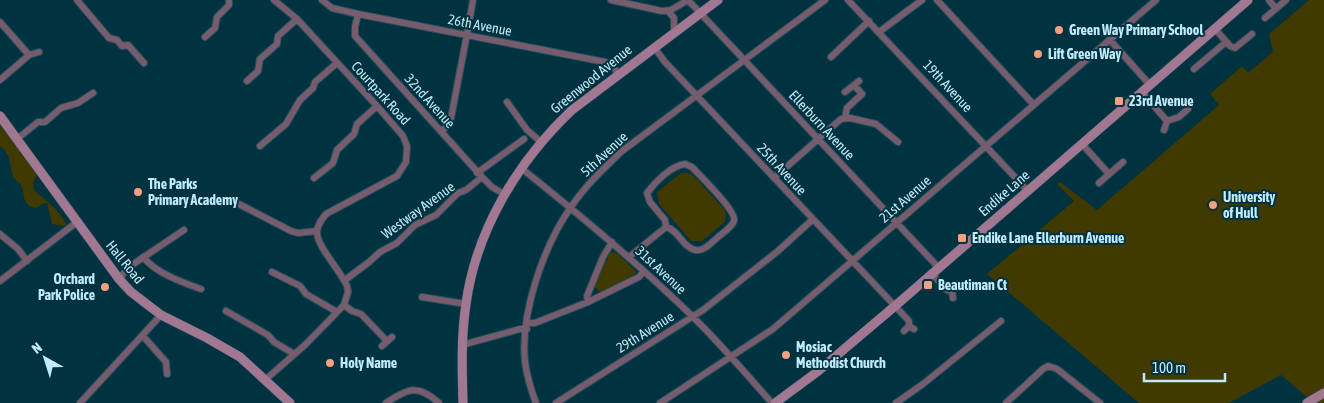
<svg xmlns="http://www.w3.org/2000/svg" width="1324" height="403" font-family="'Asap Condensed',sans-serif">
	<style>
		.green { fill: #403900 }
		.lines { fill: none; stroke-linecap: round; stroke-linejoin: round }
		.street-casing { stroke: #1f505e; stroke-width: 8 }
		.secondary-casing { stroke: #1f505e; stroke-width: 10 }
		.street { stroke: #775c6d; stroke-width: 6 }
		.secondary { stroke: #a17791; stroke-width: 9 }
		.poi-dot { fill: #f2a080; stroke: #003240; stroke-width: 2 }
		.labels { text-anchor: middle; stroke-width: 4; stroke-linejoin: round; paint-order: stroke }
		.street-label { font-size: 14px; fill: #c2ebfa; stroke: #003240 }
		.poi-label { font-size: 14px; font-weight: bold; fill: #c2ebfa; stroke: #003240; text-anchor: start }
	</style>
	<rect width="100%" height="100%" fill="#003240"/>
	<path class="green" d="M1309 0H1324V403H1314L1281 375 1229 403H1139L987 274 1074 201 1057 184 1060 182 1097 210 1219 105 1210 94 1242 66 1248 73 1273 52 1269 34Z
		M0 123 37 175 33 183 34 190C46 201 59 209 67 225L63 226 52 224 47 203 42 204 36 208C20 205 26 193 20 183 18 181 15 180 14 178 8 165 13 156 0 146Z
		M681 173H688L693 175 724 209 726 214 725 222 702 241H691L659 204 657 192Z
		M611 252 617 253 637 272 627 280 599 292 593 285H595L599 274Z"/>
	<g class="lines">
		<defs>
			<path id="street" d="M77 0 109 38 117 40 122 46 128 45 144 63
				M322 0 332 8 358 14 605 62 611 65 619 74
				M611 0 662 11 671 10 688 0
				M688 0 938 267
				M848 0 1028 191
				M937 0 1034 105
				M1269 0 1276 9
				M668 11 674 18V33
				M358 14 355 27V36L482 177 492 187 504 194
				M470 17 473 0
				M1265 18 1286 0
				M0 22 29 55
				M1215 29 1230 46 1235 48 1252 34
				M879 32 922 0
				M205 37 215 28 217 17 229 5V0
				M1110 40 1150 85
				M654 47 665 62 895 306 909 321V326
				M831 57 869 21
				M1194 69 1226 42
				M0 80 29 55 39 52
				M247 81 258 71 260 59 277 44 278 36 297 19
				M845 92 859 81
				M1142 92 1167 121
				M507 102 527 130 541 142
				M845 118 847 108 862 94 854 85
				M1164 130 1167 121 1179 117 1188 109
				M441 132 449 124 451 118 468 29
				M17 139 38 122H45L61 108 78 103 93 93
				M1082 144 1109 174
				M260 146 286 124 300 100 313 88 315 82 337 63
				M685 164 692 167C700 176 737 211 734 221 732 227 723 233 718 237 712 242 704 252 695 250 682 247 679 230 666 227L665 220 650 202 647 193C656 181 671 166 685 164Z
				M521 168C580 215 638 263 692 316 720 343 746 374 772 403
				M477 173 524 139
				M314 178 333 163 337 150 354 134 357 124 377 106
				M774 178 841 119 850 118 876 124 898 142
				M1099 183 1123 162
				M235 202 291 231 298 233 317 231
				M0 234 18 249 27 261
				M143 257C156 273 181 282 201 289
				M629 257 666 227
				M272 272 300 286 306 294 337 312
				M931 273 947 290 952 291
				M119 279 129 267 184 230
				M345 280 369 262 380 252 397 243 415 225 436 215 458 193 466 190 482 177
				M0 281 77 222
				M422 297 466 304
				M953 298 952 291 958 284
				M588 302 587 296 603 257 612 242
				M344 305 352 311 361 314 387 341
				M226 311 268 335 274 342 294 354
				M527 323H535L588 302 639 277 644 271
				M904 331 909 326 914 329
				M143 336 166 362 167 374
				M462 345 520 329H527
				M382 346 392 337
				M265 380 306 344 344 305 348 292 347 286C341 271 317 247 317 232 317 225 322 219 326 214L397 176 406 162 407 146 403 136 377 106 297 19 274 0
				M80 403 161 315
				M386 403C408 388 418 384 439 403
				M536 403C531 390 527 376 525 362 520 314 543 247 571 207 585 186 604 168 622 151L825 0
				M556 403 703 310 778 251 812 220
				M660 403 773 329 1156 0
				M896 403 923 384 1001 321
				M1006 403 1043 369 1048 366 1057 369 1100 403"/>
			<path id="secondary" d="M0 116 119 279 131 292 161 315 207 338 240 357 290 403
				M463 403C462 370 461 337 466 304 476 230 518 161 572 110L718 0
				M775 403 817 372 895 306 1248 0
				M1307 403 1324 393"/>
		</defs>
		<use href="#street" class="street-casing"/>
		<use href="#secondary" class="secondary-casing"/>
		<use href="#street" class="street"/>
		<use href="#secondary" class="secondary"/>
	</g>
	<g class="poi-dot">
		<circle cx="1059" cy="30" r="5"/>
		<circle cx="1038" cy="54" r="5"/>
		<rect x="1114" y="96" width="10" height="10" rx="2.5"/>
		<circle cx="138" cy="192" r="5"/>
		<circle cx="1213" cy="205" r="5"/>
		<rect x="957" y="233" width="10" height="10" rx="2.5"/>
		<rect x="923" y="280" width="10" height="10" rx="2.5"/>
		<circle cx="105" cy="287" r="5"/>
		<circle cx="786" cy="355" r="5"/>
		<circle cx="330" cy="363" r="5"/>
	</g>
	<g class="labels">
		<g class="street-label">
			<text transform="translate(480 25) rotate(11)" y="5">26th Avenue</text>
			<text transform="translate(591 79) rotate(-39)" y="5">Greenwood Avenue</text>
			<text transform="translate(948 86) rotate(47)" y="5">19th Avenue</text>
			<text transform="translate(381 93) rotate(48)" y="5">Courtpark Road</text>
			<text transform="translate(430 101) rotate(48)" y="5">32nd Avenue</text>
			<text transform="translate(822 125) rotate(47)" y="5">Ellerburn Avenue</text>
			<text transform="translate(604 154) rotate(-43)" y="5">5th Avenue</text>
			<text transform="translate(782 169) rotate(47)" y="5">25th Avenue</text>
			<text transform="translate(1004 193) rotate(-41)" y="5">Endike Lane</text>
			<text transform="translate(905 199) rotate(-41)" y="5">21st Avenue</text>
			<text transform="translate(418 210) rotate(-36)" y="5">Westway Avenue</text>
			<text transform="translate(125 262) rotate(51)" y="5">Hall Road</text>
			<text transform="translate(661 270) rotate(43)" y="5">31st Avenue</text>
			<text transform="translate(645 332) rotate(-32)" y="5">29th Avenue</text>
		</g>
		<g class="poi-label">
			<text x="1069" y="35">Green Way Primary School</text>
			<text x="1048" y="59">Lift Green Way</text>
			<text x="1129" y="106">23rd Avenue</text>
			<text x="148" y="189">The Parks<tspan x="148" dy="16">Primary Academy</tspan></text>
			<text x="1223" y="202">University<tspan x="1223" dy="16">of Hull</tspan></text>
			<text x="972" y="243">Endike Lane Ellerburn Avenue</text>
			<text x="95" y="284" text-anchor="end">Orchard<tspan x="95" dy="16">Park Police</tspan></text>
			<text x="938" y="290">Beautiman Ct</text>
			<text x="796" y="352">Mosiac<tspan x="796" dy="16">Methodist Church</tspan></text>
			<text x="340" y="368">Holy Name</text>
		</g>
	</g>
	<g transform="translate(45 358) rotate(321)" stroke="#003240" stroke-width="4" paint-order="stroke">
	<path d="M0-4L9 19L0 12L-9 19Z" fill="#c2ebfa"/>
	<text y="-8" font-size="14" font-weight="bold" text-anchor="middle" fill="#c2ebfa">N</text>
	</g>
	<path d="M1144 373v8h81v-8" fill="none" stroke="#c2ebfa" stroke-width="2.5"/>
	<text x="1152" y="373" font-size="15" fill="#c2ebfa" stroke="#003240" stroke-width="4" paint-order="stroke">100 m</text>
</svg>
